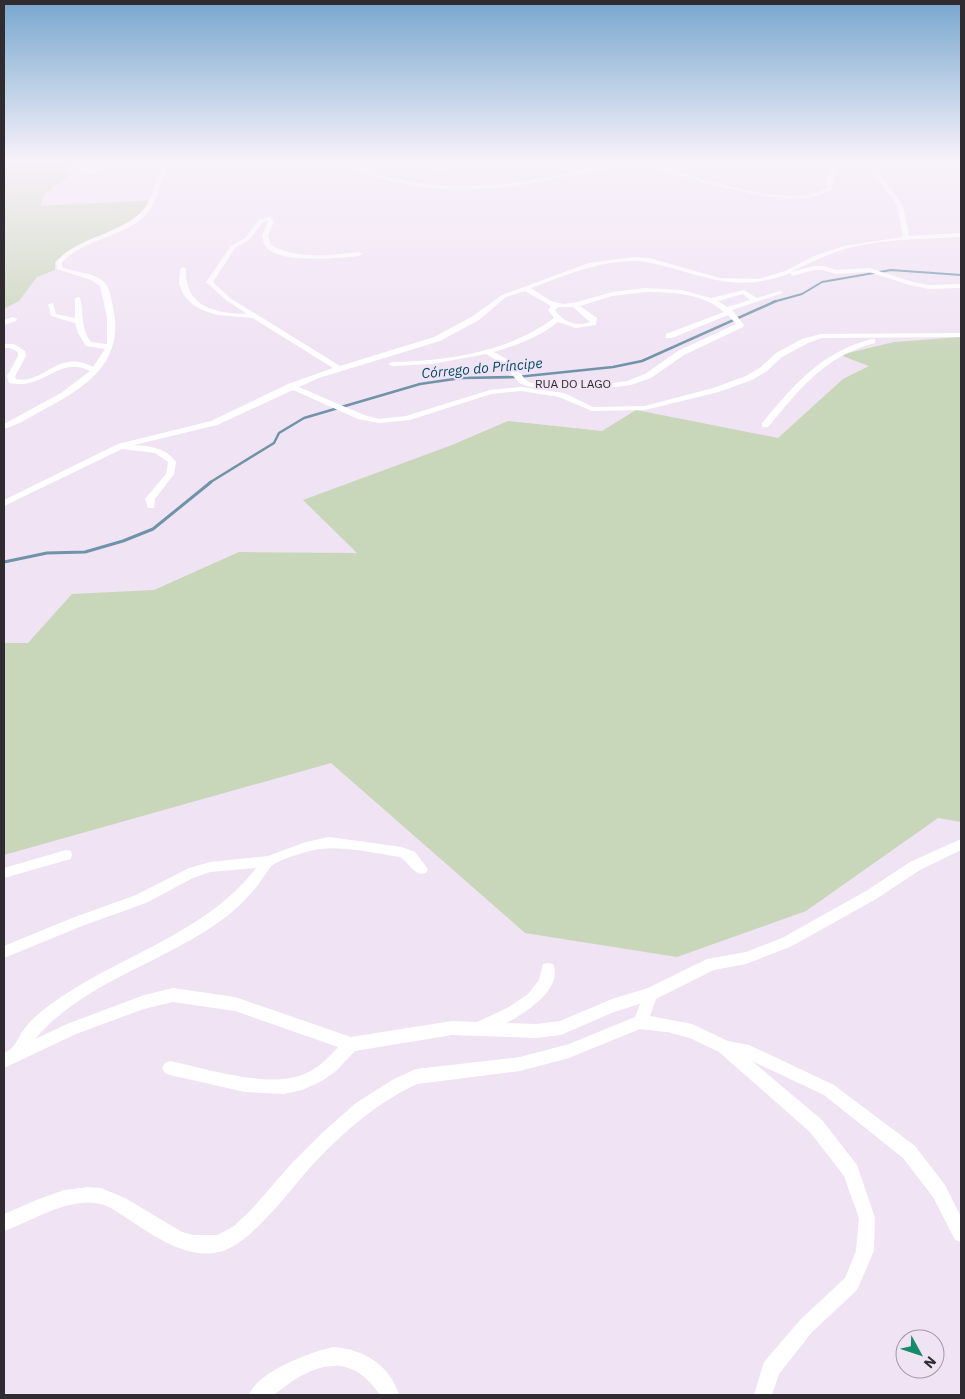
<svg xmlns="http://www.w3.org/2000/svg" width="965" height="1399" font-family="'IBM Plex Sans',sans-serif">
	<style>
		.green { fill: #c8d6b9 }
		.lines { fill: none; stroke-linecap: round; stroke-linejoin: round }
		.stream-far2 { stroke: #6f93a8; stroke-width: 2 }
		.stream-far1 { stroke: #6f93a8; stroke-width: 2.5 }
		.stream { stroke: #6f93a8; stroke-width: 3 }
		.minor { fill: #fff; fill-rule: evenodd }
		.labels { text-anchor: middle; stroke-width: 4; stroke-linejoin: round; paint-order: stroke }
		.far-street-label { font-size: 12px; fill: #302b31; stroke: #f0e3f4 }
		.far-water-label { font-size: 14px; font-style: italic; fill: #004a68; stroke: #f0e3f4 }
	</style>
	<rect width="100%" height="100%" fill="#f0e3f4"/>
	<path class="green" d="M4 161H67L66 167 71 175 45 194 40 206 154 200 132 221 64 254 55 262V270L37 277 19 301 4 309Z
		M961 337V822L938 818 806 911 677 957 525 933 331 763 4 855V643H28L72 594 154 590 239 552 357 553 303 500 452 445 508 421 602 431 636 410 778 438 843 379 869 366 840 355 894 342Z"/>
	<g class="lines">
		<path class="stream-far2" d="M773 302 802 294 822 282 891 270 961 275"/>
		<path class="stream-far1" d="M209 483 274 443 279 433 304 418 420 384 461 378 517 377 613 367 642 361 776 301"/>
		<path class="stream" d="M4 562 47 553 85 552 123 541 153 529 211 482"/>
		<path class="minor" d="M92 161H99L84 171H87L113 161H120L87 175 76 171Z
			M166 161H172C159 178 160 202 144 217 120 238 85 239 62 262V267C75 273 95 272 105 283 111 290 112 304 114 312 123 365 83 389 41 411 30 417 16 426 4 429V424L61 393 90 371C58 355 45 391 9 383L7 376 18 356V352L10 348H4V344H14L25 351 26 356 15 376 16 379C45 385 57 348 93 367L105 349 86 346 78 333 75 323 51 316 48 304 53 303 56 314 75 318V298L80 297C84 313 80 327 91 342L107 344V317L100 286 91 280 57 269 56 262C78 237 113 236 138 215 155 201 154 177 166 161Z
			M342 161C353 161 364 169 374 173 391 178 409 182 427 184 495 193 562 174 628 161H641C684 173 770 204 813 194 818 193 822 190 827 188V178L836 161H842L833 178 832 190 813 197 790 199 764 196 704 183 636 163 516 186 457 190 426 188 387 180 361 172Z
			M442 161H450L457 164 449 169 430 171V169L450 164Z
			M869 161H875L876 170 903 205 909 236 961 233V237C925 239 879 239 845 249 826 255 809 263 791 272L814 266H824L836 270 869 268 913 282 929 285 961 284V288L929 289 910 285 869 272 836 274 823 270H814L793 276 791 275V273C746 290 720 282 675 269 662 266 648 261 634 261 598 261 564 276 531 288L551 301 563 304 577 302 612 292 645 288 682 290 711 298 744 290 757 298 780 291 783 293 732 310 744 325 743 327 684 355 651 378 631 385 608 388 530 387 519 383 504 365 486 354 432 364 392 366 388 364 392 362C447 361 509 352 554 318L548 310 551 306 525 291 506 297 479 320 440 341 319 378 299 387 364 415 379 419 406 416 490 390 521 387 564 393 593 407 645 406 713 388 746 376 761 367 776 353 802 339 821 334 961 333V337L822 338 808 343 782 357 767 371 752 380 719 392 645 410 592 411 559 397 521 391 491 394 410 420 379 423 358 419 293 390 217 425 134 445C151 446 166 448 176 462L174 474 155 499 154 508H148L145 499 166 474 168 462 155 453 122 449 4 506V500L118 444 211 421 288 384 333 368 253 318 217 315 202 310 192 304 183 294 179 283 180 269 183 267 186 269C185 307 214 313 247 314L226 300 206 282 231 246 245 238 259 220 269 217 274 221 268 236 271 245C297 260 330 255 359 252L362 254 359 256C339 258 280 264 266 247 264 245 263 239 262 236L268 221H267L263 222 249 240 235 248 213 282 230 298 340 366 434 337 473 316 502 295 589 263 633 257 649 258 720 278 759 279 785 271 814 256 844 246 903 237 897 205 870 170ZM645 292C672 292 702 293 724 312L666 334V338H672L728 315 736 324 678 351 645 374 627 381 608 384 531 383 525 379 510 361 494 352C517 345 539 337 558 322L576 328 596 325 597 318 580 306 612 296ZM743 294 750 300 727 307 718 301ZM558 307H573L590 322C576 327 563 322 555 310Z
			M13 317 17 319 16 321 4 325V320Z
			M872 339H875V343C823 357 801 388 768 427H762V423C795 384 821 352 872 339Z
			M329 837 402 847 415 852 428 869 426 873C414 877 409 862 400 857 369 853 336 843 306 852 296 855 283 859 274 864 268 868 263 879 258 885 250 895 241 904 232 912 171 962 87 978 35 1039L67 1024 144 995 173 988 235 997 351 1037 452 1021 477 1022 509 1007 528 994 539 980 543 964 548 963 553 964C564 989 524 1014 506 1023L536 1024 560 1021 612 999 648 988 707 959 746 952 782 938 866 891 910 862 961 839V850L920 870 876 899 792 946 746 964 714 970 656 999 650 1016 692 1024 728 1041 749 1045 834 1085 915 1146 945 1185 961 1217V1242L955 1240 933 1197 903 1158 824 1095 752 1061 822 1120 857 1165 875 1218 874 1251 857 1290 812 1332 779 1374 772 1395H754L764 1362 800 1320 845 1278 856 1251 859 1218 844 1176 810 1132 719 1052 690 1038 667 1032 640 1029 569 1058 520 1071 417 1084C378 1102 346 1130 317 1160 292 1186 253 1244 219 1252 186 1260 153 1235 128 1219 120 1214 110 1206 101 1204 66 1197 35 1220 4 1231V1214L39 1199 64 1190 89 1187 101 1188 125 1198 182 1232 194 1235H218L234 1226 250 1211 292 1163 322 1133 356 1103 392 1080 416 1069 520 1057 569 1044 635 1017 640 1004 614 1012 561 1035 536 1038 452 1035 355 1051 336 1071 322 1081 302 1090 284 1094 245 1092 170 1075 165 1073 162 1068 165 1063 170 1061C208 1069 265 1088 302 1075 317 1070 328 1058 338 1047L235 1011 173 1002 144 1009 76 1034 4 1068V1053C16 1048 17 1038 25 1028 32 1019 41 1011 50 1005 116 956 205 935 256 868L210 872 193 878 146 903 82 926 4 958V946L72 918 136 895 189 868 210 862 268 856 306 842Z
			M66 850 71 851 72 855 71 859 4 878V868Z
			M333 1347C364 1349 390 1365 399 1395H380C355 1358 327 1359 291 1382 285 1386 278 1393 272 1395 266 1397 255 1395 249 1395 257 1372 310 1352 333 1347Z"/>
	</g>
	<linearGradient id="sky" x2="0" y2="1"><stop stop-color="#77a7ce"/><stop offset="0.45" stop-color="#f8f2fa"/><stop offset="1" stop-color="#f8f2fa" stop-opacity="0"/></linearGradient>
	<rect width="965" height="357" fill="url(#sky)"/>
	<g class="labels">
		<g class="far-street-label">
			<text x="573" y="388">RUA DO LAGO</text>
		</g>
		<g class="far-water-label">
			<text transform="translate(482 368) rotate(-5)" y="5">Córrego do Príncipe</text>
		</g>
	</g>
	<rect width="965" height="1399" fill="none" stroke="#302b31" stroke-width="10"/>
	<g transform="translate(920 1354) rotate(130)"><circle r="24" fill="#f0e3f4" stroke="#a399a6"/>
	<path d="M0-4L9 19L0 12L-9 19Z" fill="#168a6a"/>
	<text y="-8" font-size="14" font-weight="bold" text-anchor="middle" fill="#302b31">N</text>
	</g>
</svg>
